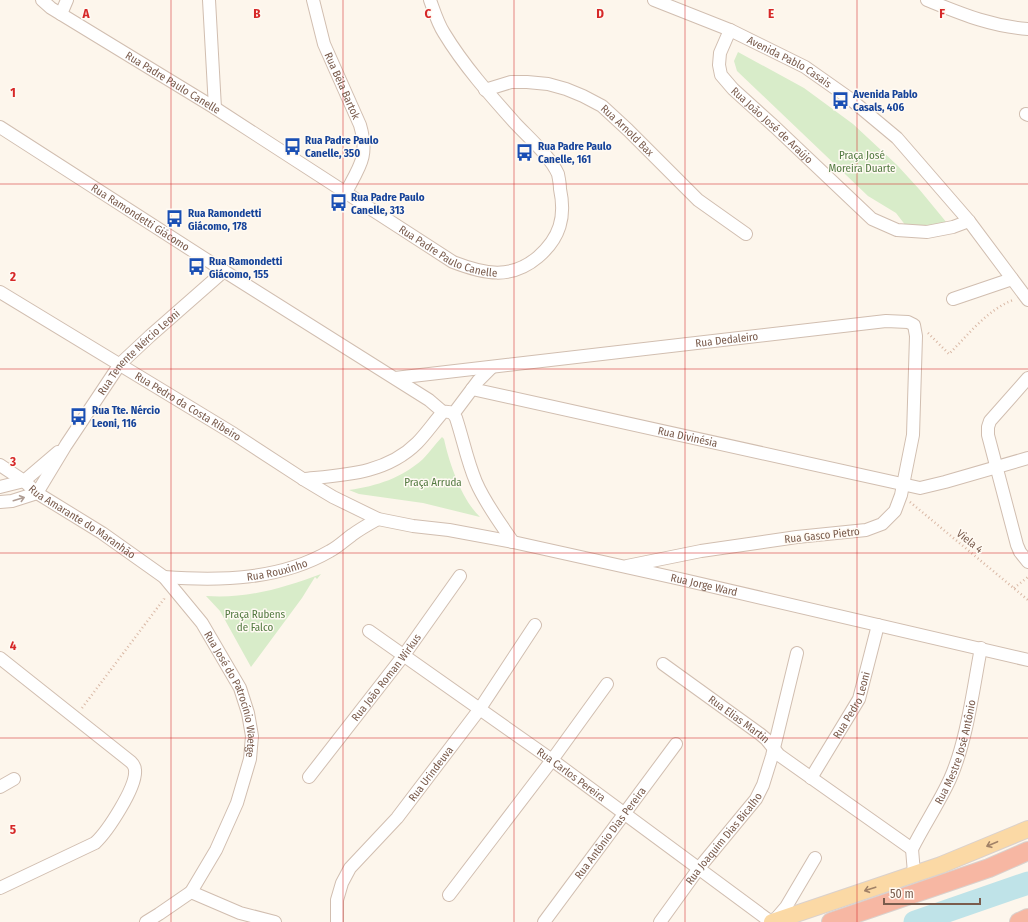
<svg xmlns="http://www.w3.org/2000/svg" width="1028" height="922" font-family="'Fira Sans Condensed',sans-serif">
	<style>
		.green { fill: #d8ecc9 }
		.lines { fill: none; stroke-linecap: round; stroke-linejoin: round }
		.river { stroke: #bfe3e8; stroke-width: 23 }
		.minor-casing { stroke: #d1beb0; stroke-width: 14 }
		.major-casing { stroke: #dad1cd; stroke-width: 18 }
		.highway-casing { stroke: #dad1cd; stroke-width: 20 }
		.path { stroke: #d9b8a5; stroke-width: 2.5; stroke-dasharray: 1 3; stroke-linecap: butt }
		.minor { stroke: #fff; stroke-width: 12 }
		.major { stroke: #fbd9a5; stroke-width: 16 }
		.highway { stroke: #f7b7a3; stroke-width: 18 }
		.oneway { stroke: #af9d94 }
		.oneway2 { stroke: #a18267 }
		.grid { fill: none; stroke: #d62828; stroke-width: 1; stroke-opacity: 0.55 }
		.labels { text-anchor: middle; stroke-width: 3; stroke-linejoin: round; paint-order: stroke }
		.street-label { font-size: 11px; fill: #7a5c4d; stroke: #fffaf3 }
		.transit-label { font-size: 11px; font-weight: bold; fill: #164399; stroke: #fffaf3; text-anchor: start }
		.park-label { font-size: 11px; fill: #537a41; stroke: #fffaf3 }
		.grid-label { font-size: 13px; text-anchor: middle; font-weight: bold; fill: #d62828; stroke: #fffaf3; stroke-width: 3; stroke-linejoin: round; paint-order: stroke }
	</style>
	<rect width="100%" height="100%" fill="#fdf6ec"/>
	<path class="green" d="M738 52 804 88 853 124 897 165 919 189 947 223 934 226H906L896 213 868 196 737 71 734 61Z
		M442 437 444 439C449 463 462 500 480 517L423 503 359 494 349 490C377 486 402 478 423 459 430 452 435 444 442 437Z
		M321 574 317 579 315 577 302 598 251 667 220 611 206 596C246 599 284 588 321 574Z"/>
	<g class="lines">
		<path class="river" d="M915 922 1028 883"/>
		<defs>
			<g id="minor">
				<path id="s1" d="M42 0 51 8 215 108 453 262C484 274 511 280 538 257 560 238 566 217 560 189 560 185 559 179 558 174 550 156 529 138 515 123 490 95 464 66 444 33 438 24 434 11 430 0"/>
				<path d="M209 0 215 108"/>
				<path id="s2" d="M313 0 324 44 360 125C369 156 360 166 346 192"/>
				<path id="s3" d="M654 0 730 30 805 67 849 98 897 138 969 221 1028 300"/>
				<path d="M927 0C962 14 990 26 1028 29"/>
				<path d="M61 14 67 0"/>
				<path id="s4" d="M730 30 720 53 719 65 721 75 733 89 775 127 872 219 897 230 927 232 953 227 969 221"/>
				<path id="s5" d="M485 90 511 82H527L548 84 566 89 583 96 602 106 628 130 698 200 746 234"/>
				<path d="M1026 114 1028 115"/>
				<path id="s6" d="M0 127 224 271 429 400 443 412"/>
				<path id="s7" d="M0 292 234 434 303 479 333 497 378 519 413 526 449 530 513 542 680 579 1028 660"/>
				<path d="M953 299 1012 279"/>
				<path id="s8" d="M395 378 886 321 908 322 914 325 916 336 913 435 901 495 895 511 882 524 866 530 797 537 701 551 627 566"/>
				<path d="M1028 378 990 421 988 427V435L1017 545 1020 552 1028 562"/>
				<path id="s9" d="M472 389 920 488 945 482 1028 458"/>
				<path d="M454 413 478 381 492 367"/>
				<path id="s10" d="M0 465 24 481 37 493 102 533 164 577 202 623 240 688 248 713 252 736 250 759 237 803 216 850 191 892 240 913 275 922"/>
				<path d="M303 479C343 475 386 474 417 443 426 434 434 422 443 412 449 411 453 412 456 418 463 439 467 461 476 482 485 503 500 523 513 542"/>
				<path d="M0 487 24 481 58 452"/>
				<path id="s11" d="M0 502 12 501 37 493 66 445 120 364 150 336 224 271"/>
				<path id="s12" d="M164 577C221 581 280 580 330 551 338 547 345 540 352 535 360 529 369 524 378 519"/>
				<path id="s13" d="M369 631 552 760 771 922"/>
				<path d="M0 658 131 762C133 764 135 767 135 770 137 787 107 832 95 843L0 888"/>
				<path id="s14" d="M663 664 760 734 766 739 779 755 912 849C924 825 939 803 950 779 967 741 973 689 981 648"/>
				<path id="s15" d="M309 777 404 655 460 576"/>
				<path id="s16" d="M811 778 859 699 878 625"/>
				<path d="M0 787 14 779"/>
				<path d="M912 849 914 873"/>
				<path d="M449 895 552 760 607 684"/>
				<path d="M774 921 786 907 815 858"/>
				<path d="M146 922 159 914 191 892"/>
				<path id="s17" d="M337 922V900L342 883 350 868 397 818 419 789 479 710 535 625"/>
				<path id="s18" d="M544 922 676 744"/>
				<path id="s19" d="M660 922 699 868 756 799 763 785 772 756 797 653"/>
			</g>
			<path id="major" d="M772 922 941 865 1028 829"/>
			<path id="highway" d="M831 922 989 868 1028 851
				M1019 922 1028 918"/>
		</defs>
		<use href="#minor" class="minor-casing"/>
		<use href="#major" class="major-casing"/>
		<use href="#highway" class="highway-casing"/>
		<path class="path" d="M928 333 949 354C968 335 987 310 1013 300
			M910 502 1028 600
			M1014 588 1028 577
			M82 708 164 599V596"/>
		<use href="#minor" class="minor"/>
		<use href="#major" class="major"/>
		<use href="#highway" class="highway"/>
	</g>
	<defs><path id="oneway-shaft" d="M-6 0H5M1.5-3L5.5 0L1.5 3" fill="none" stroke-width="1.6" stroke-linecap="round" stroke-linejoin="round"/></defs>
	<use class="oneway" href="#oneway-shaft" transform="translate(19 499) rotate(-17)"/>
	<g class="oneway2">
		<use href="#oneway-shaft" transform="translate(992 844) rotate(157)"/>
		<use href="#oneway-shaft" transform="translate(870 889) rotate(162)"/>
	</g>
	<path class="grid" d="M171 0V922M343 0V922M514 0V922M685 0V922M857 0V922M0 184H1028M0 369H1028M0 553H1028M0 738H1028"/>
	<defs>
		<symbol id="bus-bare" viewBox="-9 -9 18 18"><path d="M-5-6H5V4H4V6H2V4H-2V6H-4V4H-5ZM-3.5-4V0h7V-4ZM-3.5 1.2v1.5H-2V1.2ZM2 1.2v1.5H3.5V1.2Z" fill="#1a4fb4" stroke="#fffaf3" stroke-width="2.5" paint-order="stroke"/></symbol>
	</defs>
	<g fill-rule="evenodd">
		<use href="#bus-bare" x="828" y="88" width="25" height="25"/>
		<use href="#bus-bare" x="280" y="134" width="25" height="25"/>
		<use href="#bus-bare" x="512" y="140" width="25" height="25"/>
		<use href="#bus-bare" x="326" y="190" width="25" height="25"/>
		<use href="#bus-bare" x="162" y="206" width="25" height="25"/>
		<use href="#bus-bare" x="184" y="254" width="25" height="25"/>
		<use href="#bus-bare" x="66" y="404" width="25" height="25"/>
	</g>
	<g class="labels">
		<g class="street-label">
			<text dy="4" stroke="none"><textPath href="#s3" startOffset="149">Avenida Pablo Casais</textPath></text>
			<text dy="4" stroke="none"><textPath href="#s1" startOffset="155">Rua Padre Paulo Canelle</textPath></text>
			<text dy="4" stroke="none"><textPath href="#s2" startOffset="91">Rua Béla Bartok</textPath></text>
			<text dy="4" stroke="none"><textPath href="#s4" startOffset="119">Rua João José de Araújo</textPath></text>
			<text dy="4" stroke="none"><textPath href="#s5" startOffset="158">Rua Arnold Bax</textPath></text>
			<text dy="4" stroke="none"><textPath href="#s6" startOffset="167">Rua Ramondetti Giácomo</textPath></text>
			<text dy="4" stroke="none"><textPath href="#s1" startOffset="479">Rua Padre Paulo Canelle</textPath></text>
			<text dy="4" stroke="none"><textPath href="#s8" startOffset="334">Rua Dedaleiro</textPath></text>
			<text dy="4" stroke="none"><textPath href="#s11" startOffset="213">Rua Tenente Nércio Leoni</textPath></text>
			<text dy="4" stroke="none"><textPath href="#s7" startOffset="220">Rua Pedro da Costa Ribeiro</textPath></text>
			<text dy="4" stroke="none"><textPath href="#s9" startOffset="221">Rua Divinésia</textPath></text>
			<text dy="4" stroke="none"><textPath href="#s10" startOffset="100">Rua Amarante do Maranhão</textPath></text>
			<text transform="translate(822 535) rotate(-6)" y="4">Rua Gasco Pietro</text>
			<text transform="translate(970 541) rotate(39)" y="4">Viela 4</text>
			<text dy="4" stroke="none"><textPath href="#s12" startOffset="114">Rua Rouxinho</textPath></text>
			<text dy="4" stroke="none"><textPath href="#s7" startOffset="774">Rua Jorge Ward</textPath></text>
			<text dy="4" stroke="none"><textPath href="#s15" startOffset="126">Rua João Roman Wirkus</textPath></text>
			<text dy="4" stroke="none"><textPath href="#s10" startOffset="337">Rua José do Patrocínio Waetge</textPath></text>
			<text dy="4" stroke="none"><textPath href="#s16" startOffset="84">Rua Pedro Leoni</textPath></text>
			<text dy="4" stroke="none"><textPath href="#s14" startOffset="94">Rua Elias Martin</textPath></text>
			<text dy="4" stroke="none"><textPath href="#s14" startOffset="418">Rua Mestre José Antônio</textPath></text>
			<text dy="4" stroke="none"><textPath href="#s17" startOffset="181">Rua Urindeuva</textPath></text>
			<text dy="4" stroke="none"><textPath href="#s13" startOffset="248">Rua Carlos Pereira</textPath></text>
			<text dy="4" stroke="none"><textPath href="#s18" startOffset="111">Rua Antônio Dias Pereira</textPath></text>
			<text dy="4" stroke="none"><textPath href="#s19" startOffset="105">Rua Joaquim Dias Bicalho</textPath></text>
		</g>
		<g class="transit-label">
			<text x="853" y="98">Avenida Pablo<tspan x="853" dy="13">Casals, 406</tspan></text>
			<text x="305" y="144">Rua Padre Paulo<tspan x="305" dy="13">Canelle, 350</tspan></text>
			<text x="538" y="150">Rua Padre Paulo<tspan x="538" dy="13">Canelle, 161</tspan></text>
			<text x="351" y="201">Rua Padre Paulo<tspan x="351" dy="13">Canelle, 313</tspan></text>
			<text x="188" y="217">Rua Ramondetti<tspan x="188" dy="13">Giácomo, 178</tspan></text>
			<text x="209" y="265">Rua Ramondetti<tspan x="209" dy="13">Giácomo, 155</tspan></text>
			<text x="92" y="414">Rua Tte. Nércio<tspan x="92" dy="13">Leoni, 116</tspan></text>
		</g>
		<g class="park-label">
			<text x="862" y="159">Praça José<tspan x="862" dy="13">Moreira Duarte</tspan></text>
			<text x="433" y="486">Praça Arruda</text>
			<text x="255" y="618">Praça Rubens<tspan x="255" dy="13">de Falco</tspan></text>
		</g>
	</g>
	<g class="grid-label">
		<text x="86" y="18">A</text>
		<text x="257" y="18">B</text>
		<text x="428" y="18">C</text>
		<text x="600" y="18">D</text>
		<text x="771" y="18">E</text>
		<text x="942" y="18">F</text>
		<text x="13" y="97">1</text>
		<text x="13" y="281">2</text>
		<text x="13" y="466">3</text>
		<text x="13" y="650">4</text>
		<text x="13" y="834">5</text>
	</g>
	<path d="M884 898v6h96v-6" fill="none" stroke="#7a5c4d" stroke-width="2"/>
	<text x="890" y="898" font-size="12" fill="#7a5c4d" stroke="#fffaf3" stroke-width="3" paint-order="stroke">50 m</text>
</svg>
